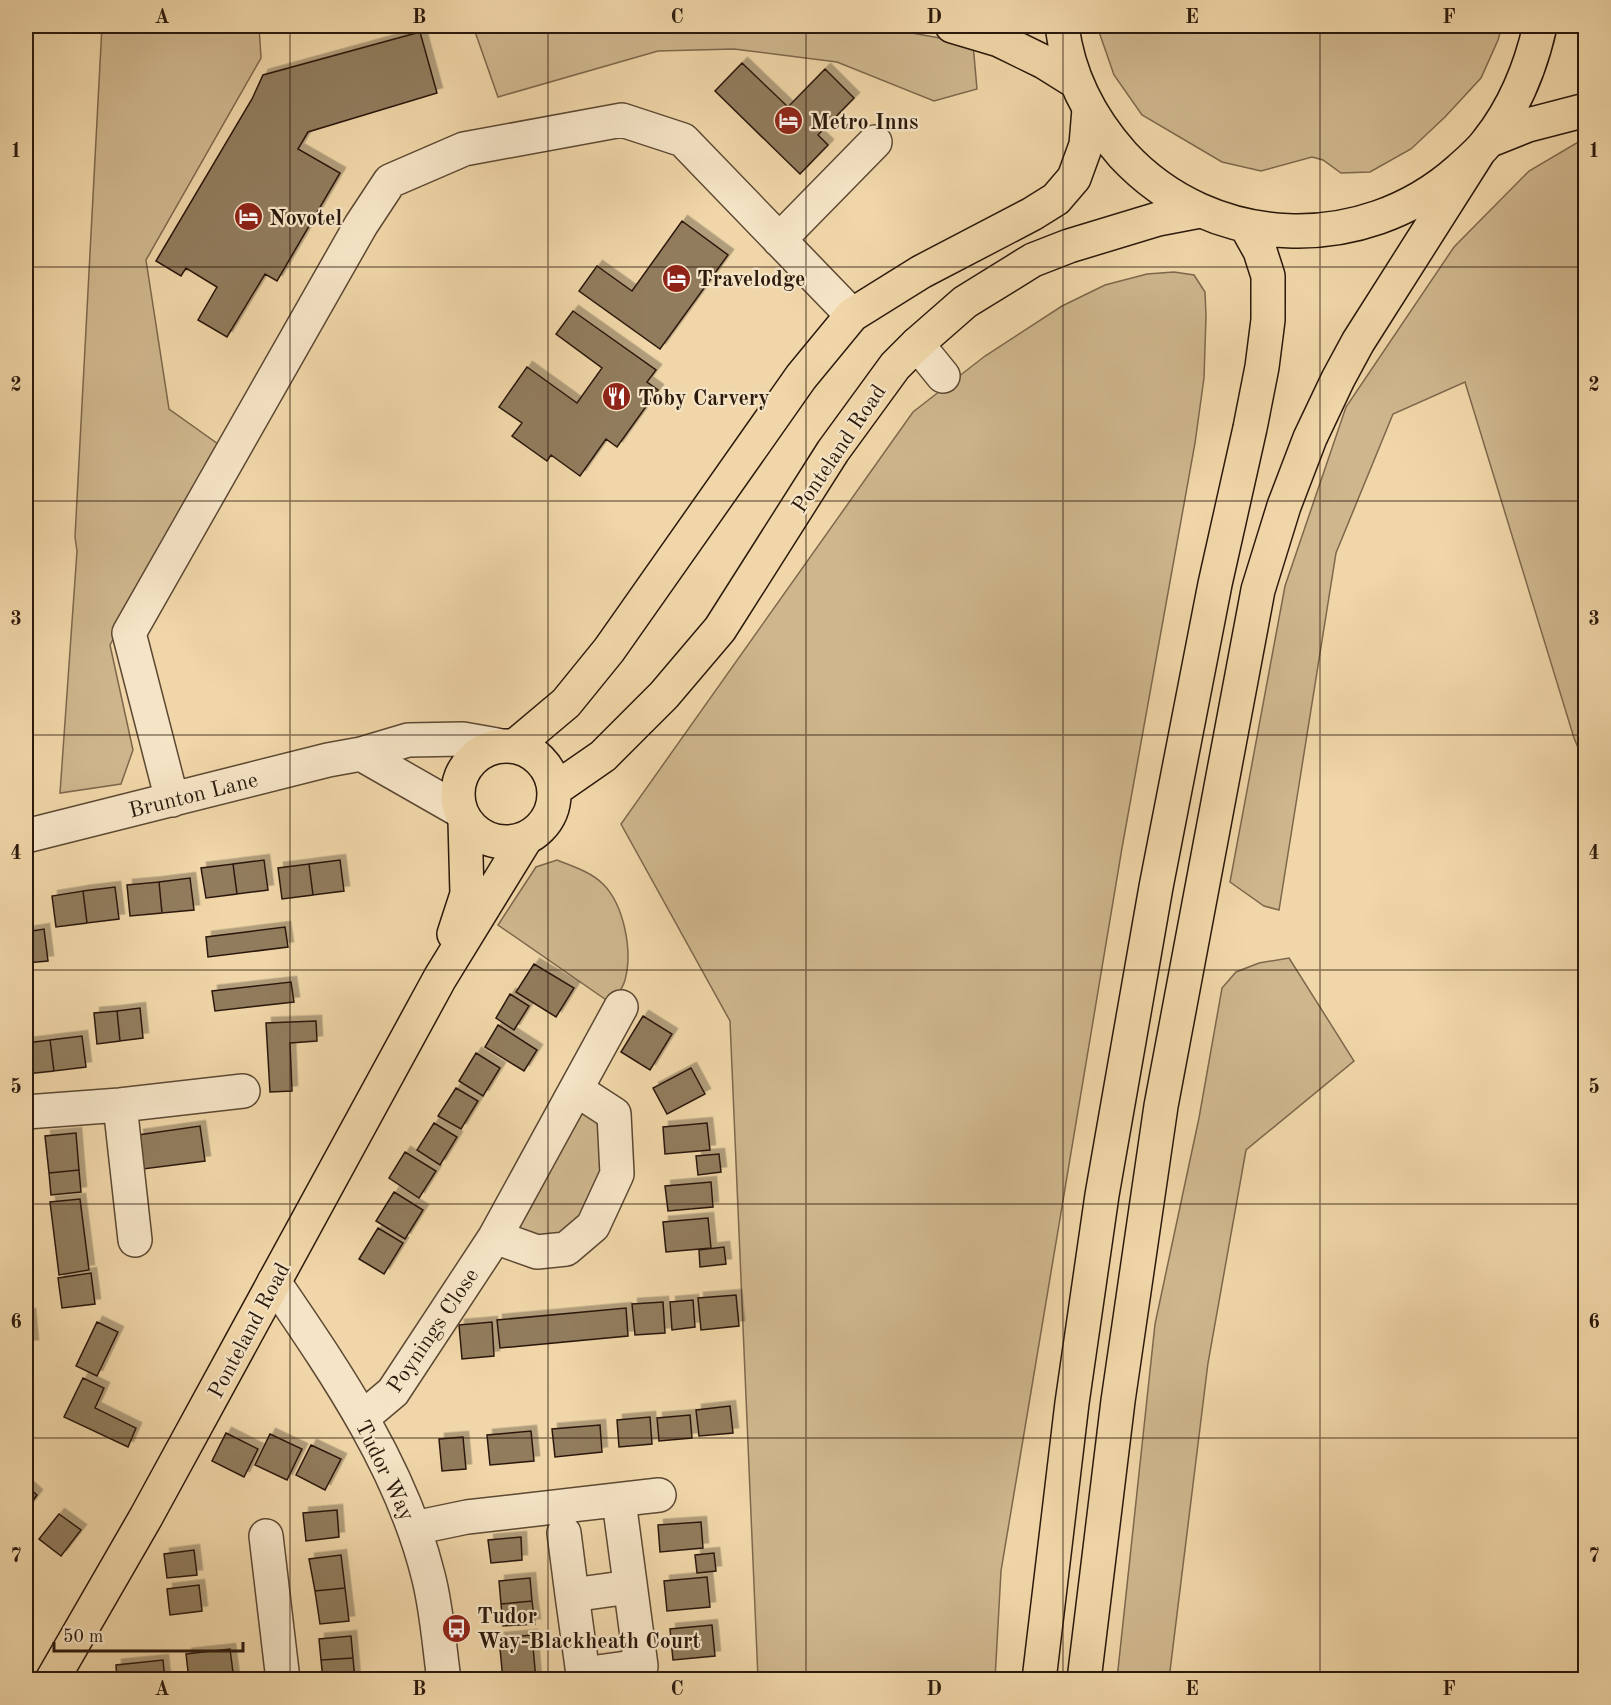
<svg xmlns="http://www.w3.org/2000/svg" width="1611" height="1705" font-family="'Old Standard TT',serif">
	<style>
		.green { fill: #cfb68d; stroke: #7d684c; stroke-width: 1.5 }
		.building { fill: #917b5d; stroke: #2b190c; stroke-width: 1.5; filter: url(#shadow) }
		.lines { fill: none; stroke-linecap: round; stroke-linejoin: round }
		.minor-casing { stroke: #5c4833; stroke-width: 36 }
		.major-casing { stroke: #2b190c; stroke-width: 36 }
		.highway-casing { stroke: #2b190c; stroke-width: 36 }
		.minor { stroke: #f5e4c6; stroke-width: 33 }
		.major { stroke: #f0d6a8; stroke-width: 33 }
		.highway { stroke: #f0d6a8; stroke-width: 33 }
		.grid { fill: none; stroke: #2b190c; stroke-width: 1.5; stroke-opacity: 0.55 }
		.labels { text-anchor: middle; stroke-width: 4.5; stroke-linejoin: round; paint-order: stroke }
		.poi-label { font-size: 22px; font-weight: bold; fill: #2b190c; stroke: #f5e4c6; text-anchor: start }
		.street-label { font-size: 22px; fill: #2b190c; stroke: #f5e4c6 }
		.neatline { fill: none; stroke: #2b190c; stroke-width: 2 }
		.grid-label { font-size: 20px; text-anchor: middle; font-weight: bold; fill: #2b190c }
	</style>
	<defs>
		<filter id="shadow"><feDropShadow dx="5.5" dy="-5.5" stdDeviation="0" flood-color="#0004"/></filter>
	</defs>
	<rect width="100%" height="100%" fill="#f0d6a8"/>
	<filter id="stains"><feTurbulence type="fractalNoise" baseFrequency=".00333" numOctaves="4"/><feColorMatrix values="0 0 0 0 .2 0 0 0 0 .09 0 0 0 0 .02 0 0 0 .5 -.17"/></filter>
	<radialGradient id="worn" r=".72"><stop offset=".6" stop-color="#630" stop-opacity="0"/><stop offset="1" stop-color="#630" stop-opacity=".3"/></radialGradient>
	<path class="green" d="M102 26H259L261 58 146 260 169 409 218 444 110 645 133 750 121 784 60 793 77 551 75 537Z
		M473 26H873L973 44 977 89 934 101 837 62 734 49 658 51 498 97Z
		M1097 26H1502L1498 40 1481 78 1445 117 1411 149 1370 172 1341 173 1323 160 1312 157 1261 171 1222 162 1142 115 1114 75Z
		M1585 138V764L1574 738 1465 382 1393 414 1336 553 1279 910 1264 906 1230 882 1285 586 1346 407 1454 247 1529 171Z
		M1174 272 1194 275 1205 292 1206 316 1204 378 1195 443 1122 848 1001 1571 995 1679H758L730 1021 621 824 913 412 985 356 1062 306 1105 285 1147 274Z
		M557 860C572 866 591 872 603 884 624 905 633 951 625 980 623 988 616 997 612 1004L498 925 536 867Z
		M1289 958 1354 1061 1246 1150 1208 1363 1169 1679H1117L1155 1324 1199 1118 1222 988 1236 972 1259 963Z
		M579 1113 599 1116 607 1124 600 1178 568 1239 528 1242 516 1224Z"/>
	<path class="building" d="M420 32 437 93 308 132 298 149 340 173 277 281 265 274 227 337 198 320 217 287 186 268 181 276 156 261 252 99 263 75Z
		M742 63 788 107 825 69 854 98 818 135 828 145 800 174 715 91Z
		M682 221 728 255 660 349 579 291 597 266 632 291Z
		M573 311 656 370 647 382 658 390 617 447 606 439 580 476 551 455 547 461 512 436 522 423 499 407 527 367 577 403 602 368 556 334Z
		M264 860 268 890 237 894 233 864Z
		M340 860 344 891 313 895 309 864Z
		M233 864 237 894 206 898 201 868Z
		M309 864 313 895 282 899 278 868Z
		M190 878 194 910 162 913 159 882Z
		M159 882 162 913 130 916 127 885Z
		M115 887 119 919 87 923 83 891Z
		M83 891 87 923 56 927 52 896Z
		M285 927 288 947 208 957 206 937Z
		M44 929 48 961 26 963V932Z
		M534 964 574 988 556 1017 516 992Z
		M291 982 294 1002 215 1011 212 991Z
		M510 994 529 1006 514 1030 496 1018Z
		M140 1008 143 1038 120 1041 117 1011Z
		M117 1011 120 1041 97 1044 94 1013Z
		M643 1016 672 1034 650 1070 621 1052Z
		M316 1021 317 1041 290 1043 292 1091 270 1092 266 1023Z
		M498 1025 537 1050 524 1071 485 1047Z
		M82 1036 86 1067 54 1071 50 1040Z
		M50 1040 54 1071 26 1074V1043Z
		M476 1053 500 1068 483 1096 459 1081Z
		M691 1068 705 1094 667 1114 653 1088Z
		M456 1088 478 1101 461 1129 438 1116Z
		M434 1123 457 1137 440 1165 417 1150Z
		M707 1123 710 1150 665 1154 663 1127Z
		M200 1126 205 1161 143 1169 138 1135Z
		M76 1133 79 1170 49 1173 45 1136Z
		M405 1152 436 1171 419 1198 389 1178Z
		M719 1154 721 1172 698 1175 696 1156Z
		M79 1170 81 1192 51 1195 49 1173Z
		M711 1182 713 1207 668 1211 665 1186Z
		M394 1192 423 1210 405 1239 376 1221Z
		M80 1199 89 1270 59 1275 50 1202Z
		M708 1218 711 1248 666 1252 663 1222Z
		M378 1228 403 1243 384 1274 359 1259Z
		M724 1247 726 1264 700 1267 699 1250Z
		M91 1273 95 1304 62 1308 58 1278Z
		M736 1295 739 1326 701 1330 698 1298Z
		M693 1300 695 1327 672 1330 670 1302Z
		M663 1302 665 1333 635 1335 632 1304Z
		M626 1308 628 1336 500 1348 497 1320Z
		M30 1314 33 1345 26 1346V1315Z
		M97 1322 118 1332 97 1376 76 1366Z
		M492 1322 494 1356 462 1359 459 1325Z
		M83 1378 104 1388 95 1408 136 1428 128 1447 64 1417Z
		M730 1406 733 1433 699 1436 696 1410Z
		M690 1415 692 1438 659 1441 657 1418Z
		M650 1417 652 1444 619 1447 617 1420Z
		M600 1425 602 1452 555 1457 552 1429Z
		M531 1431 534 1461 490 1465 487 1435Z
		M226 1433 258 1449 244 1477 212 1461Z
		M270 1434 302 1449 287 1480 255 1465Z
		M463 1437 466 1469 442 1471 439 1439Z
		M311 1445 341 1459 325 1490 296 1475Z
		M26 1485 37 1495 26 1510Z
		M337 1510 339 1537 306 1541 303 1513Z
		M59 1514 81 1530 61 1556 39 1539Z
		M701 1522 703 1548 660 1552 658 1525Z
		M521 1537 522 1560 491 1563 488 1540Z
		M194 1550 197 1575 167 1578 164 1554Z
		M714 1553 716 1571 697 1573 695 1555Z
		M341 1555 345 1588 315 1591 309 1559Z
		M707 1577 710 1607 667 1611 664 1581Z
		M530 1578 532 1601 501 1604 499 1581Z
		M199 1585 202 1611 170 1615 167 1589Z
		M345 1588 349 1621 320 1624 315 1591Z
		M532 1601 535 1624 503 1626 501 1604Z
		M712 1625 715 1656 673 1660 670 1629Z
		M532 1635 536 1680H503L499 1638Z
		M351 1636 353 1658 321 1660 319 1639Z
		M230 1649 234 1680H189L186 1654Z
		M353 1658 355 1680H323L321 1660Z
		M163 1660 165 1680H117L116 1665Z"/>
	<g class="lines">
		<defs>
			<path id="minor" d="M779 240 875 142
				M917 344 943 376
				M361 754 459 810
				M172 800 129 633 361 225 390 181 464 149 622 120 683 140 852 315
				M26 836 328 760 361 754 408 740 463 739 497 745
				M120 1105 135 1240
				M26 1112 120 1105 243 1091
				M495 1237 537 1252 566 1249 593 1226 617 1174 614 1114 577 1090
				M274 1282C336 1373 401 1467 428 1575 437 1609 439 1645 444 1680
				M360 1415 374 1408 393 1392 495 1237 621 1007
				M619 1501 641 1666 583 1674 572 1595 630 1587
				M414 1528 467 1517 659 1495
				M564 1533 572 1595
				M266 1536 283 1680"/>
			<path id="major" d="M516 745 566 703 609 650 801 377 852 315 921 272 1032 214 1056 199 1074 178 1086 145 1089 109
				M458 794a48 48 0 1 1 96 0a48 48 0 1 1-96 0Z
				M554 790 603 756 664 695 720 629 833 451 895 366 917 344 965 302 1033 260 1069 246 1158 219 1200 211
				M454 934 467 894 465 821
				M52 1680 146 1517 440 978 526 838"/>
			<path id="highway" d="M952 26 999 40 1044 62 1076 82
				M1062 26C1068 74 1090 118 1123 155 1212 251 1362 256 1459 170 1469 161 1480 152 1488 141 1514 108 1531 66 1540 26
				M1488 141 1528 125 1586 110
				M1039 1680 1072 1403 1102 1195 1156 887 1215 584 1250 428 1262 367 1268 320V276L1260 251 1246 226
				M1084 1680 1118 1401 1161 1106 1258 590 1284 506 1310 438 1338 379 1358 342 1478 153"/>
		</defs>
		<use href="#minor" class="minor-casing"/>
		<use href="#major" class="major-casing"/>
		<use href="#highway" class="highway-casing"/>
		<use href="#minor" class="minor"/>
		<use href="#major" class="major"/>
		<use href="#highway" class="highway"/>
	</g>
	<path class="grid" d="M290 26V1680M548 26V1680M806 26V1680M1063 26V1680M1320 26V1680M26 267H1586M26 501H1586M26 735H1586M26 970H1586M26 1204H1586M26 1438H1586"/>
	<defs>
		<symbol id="hotel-disc" viewBox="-11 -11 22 22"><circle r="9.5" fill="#8f2418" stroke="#f5e4c6"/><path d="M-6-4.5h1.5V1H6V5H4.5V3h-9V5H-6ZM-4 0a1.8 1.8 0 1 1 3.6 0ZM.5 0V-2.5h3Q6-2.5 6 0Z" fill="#fff"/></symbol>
		<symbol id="restaurant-disc" viewBox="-11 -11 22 22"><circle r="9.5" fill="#8f2418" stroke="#f5e4c6"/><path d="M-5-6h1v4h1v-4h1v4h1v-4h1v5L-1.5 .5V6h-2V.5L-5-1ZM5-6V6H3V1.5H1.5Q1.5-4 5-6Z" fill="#fff"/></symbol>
		<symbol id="bus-disc" viewBox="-11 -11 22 22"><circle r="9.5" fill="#8f2418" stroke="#f5e4c6"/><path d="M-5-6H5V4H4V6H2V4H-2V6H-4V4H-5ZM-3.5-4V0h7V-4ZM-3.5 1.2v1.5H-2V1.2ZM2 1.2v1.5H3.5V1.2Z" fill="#fff"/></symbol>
	</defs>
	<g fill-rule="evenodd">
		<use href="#hotel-disc" x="772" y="104" width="33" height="33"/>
		<use href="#hotel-disc" x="232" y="200" width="33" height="33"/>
		<use href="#hotel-disc" x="660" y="262" width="33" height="33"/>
		<use href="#restaurant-disc" x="600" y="380" width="33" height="33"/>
		<use href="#bus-disc" x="440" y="1612" width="33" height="33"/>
	</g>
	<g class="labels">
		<g class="poi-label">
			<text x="810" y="129">Metro Inns</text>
			<text x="269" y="225">Novotel</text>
			<text x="697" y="286">Travelodge</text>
			<text x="638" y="405">Toby Carvery</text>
			<text x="477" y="1623">Tudor<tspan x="477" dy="25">Way-Blackheath Court</tspan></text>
		</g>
		<g class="street-label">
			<text transform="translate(838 448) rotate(-56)" y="8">Ponteland Road</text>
			<text transform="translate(193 794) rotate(-14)" y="8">Brunton Lane</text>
			<text transform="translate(248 1330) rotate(-62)" y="8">Ponteland Road</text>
			<text transform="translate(432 1330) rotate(-56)" y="8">Poynings Close</text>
			<text transform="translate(386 1470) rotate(64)" y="8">Tudor Way</text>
		</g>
	</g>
	<rect width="1611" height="1705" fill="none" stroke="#f0d6a8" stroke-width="66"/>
	<path d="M54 1642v9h189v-9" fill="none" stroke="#2b190c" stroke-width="3"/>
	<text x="63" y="1642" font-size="18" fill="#2b190c" stroke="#f5e4c6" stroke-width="4.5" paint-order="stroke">50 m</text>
	<rect x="33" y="33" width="1545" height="1639" class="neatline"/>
	<g class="grid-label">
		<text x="162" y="23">A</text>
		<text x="419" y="23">B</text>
		<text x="677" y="23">C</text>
		<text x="934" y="23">D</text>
		<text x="1192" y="23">E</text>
		<text x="1449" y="23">F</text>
		<text x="16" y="157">1</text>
		<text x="1594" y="157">1</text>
		<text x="16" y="391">2</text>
		<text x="1594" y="391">2</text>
		<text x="16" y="625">3</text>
		<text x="1594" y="625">3</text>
		<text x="16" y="859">4</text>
		<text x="1594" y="859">4</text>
		<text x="16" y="1093">5</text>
		<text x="1594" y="1093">5</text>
		<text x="16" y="1328">6</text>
		<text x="1594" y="1328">6</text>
		<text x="16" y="1562">7</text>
		<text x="1594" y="1562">7</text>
		<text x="162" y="1695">A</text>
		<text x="419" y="1695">B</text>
		<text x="677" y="1695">C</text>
		<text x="934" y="1695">D</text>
		<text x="1192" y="1695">E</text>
		<text x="1449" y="1695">F</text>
	</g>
	<rect width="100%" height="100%" filter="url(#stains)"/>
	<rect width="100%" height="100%" fill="url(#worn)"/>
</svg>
